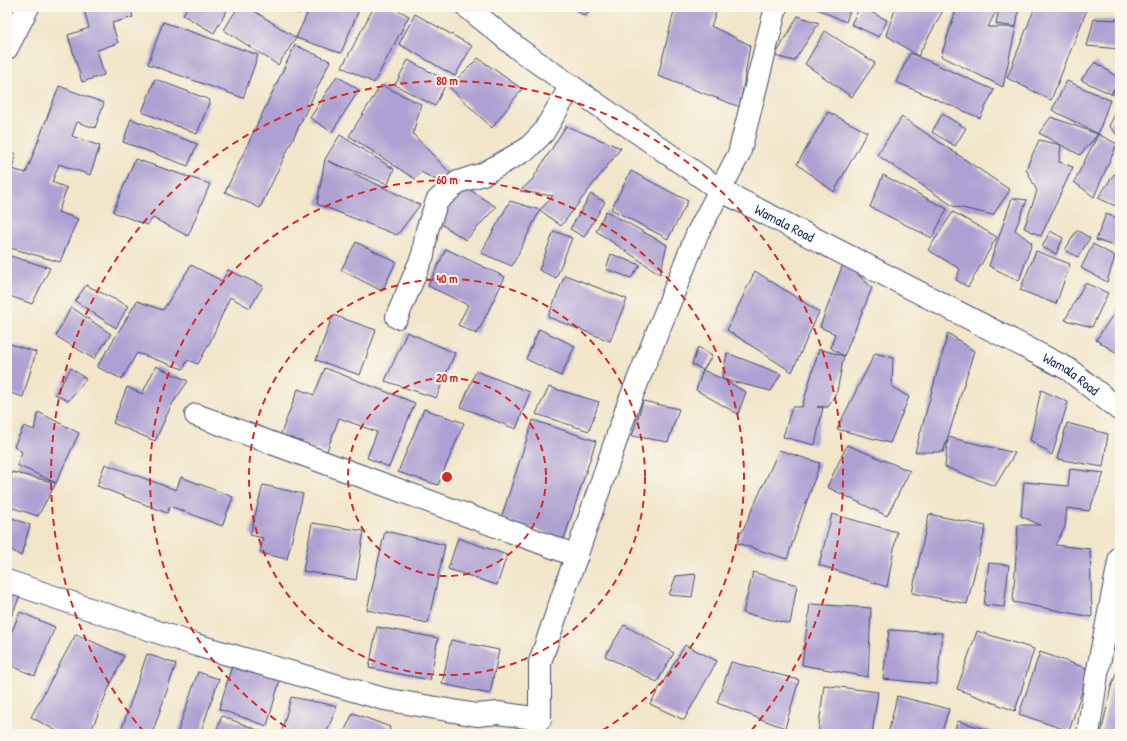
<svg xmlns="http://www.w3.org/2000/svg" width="1127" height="741" font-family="'Patrick Hand',sans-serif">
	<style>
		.building { fill: #aea0d2 }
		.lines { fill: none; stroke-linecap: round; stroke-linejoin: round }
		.minor-casing { stroke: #3b4a6e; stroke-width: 24 }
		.minor { stroke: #fff; stroke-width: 22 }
		.ring { fill: none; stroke: #d62828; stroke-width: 2; stroke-dasharray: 7 5 }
		.labels { text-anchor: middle; stroke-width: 4; stroke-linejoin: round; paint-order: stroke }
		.street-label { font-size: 14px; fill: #1b2f5e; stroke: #fbf7ec }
		.centre { fill: #d62828; stroke: #fbf7ec; stroke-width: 2 }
		.ring-label { font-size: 12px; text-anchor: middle; font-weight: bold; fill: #d62828; stroke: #fbf7ec; stroke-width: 4; stroke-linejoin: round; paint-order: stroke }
	</style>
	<rect width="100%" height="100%" fill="#fbf7ec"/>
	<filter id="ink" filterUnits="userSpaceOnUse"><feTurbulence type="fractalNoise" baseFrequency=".025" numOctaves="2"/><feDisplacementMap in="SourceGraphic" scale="8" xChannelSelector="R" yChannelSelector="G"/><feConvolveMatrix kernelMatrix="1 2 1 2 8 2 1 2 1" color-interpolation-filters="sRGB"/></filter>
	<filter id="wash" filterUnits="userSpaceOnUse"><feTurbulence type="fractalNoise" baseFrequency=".012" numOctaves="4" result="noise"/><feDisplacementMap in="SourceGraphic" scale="16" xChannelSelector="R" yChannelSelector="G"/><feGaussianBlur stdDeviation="0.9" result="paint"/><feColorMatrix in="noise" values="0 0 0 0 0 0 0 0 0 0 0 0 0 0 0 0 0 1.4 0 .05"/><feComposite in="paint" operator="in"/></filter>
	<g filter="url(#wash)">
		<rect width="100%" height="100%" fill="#f2e5ca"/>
		<g id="blocks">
			<path class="building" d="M83 7H130L133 17 112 23 118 43 97 50 104 75 82 82 68 35 89 28Z
				M187 7H229L214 33 183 15Z
				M238 7H248L296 38 278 65 224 30Z
				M284 7H303L299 14Z
				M310 7H360L341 53 296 38Z
				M374 7H392L409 16 374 83 342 67Z
				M570 7H591L585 16Z
				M675 7H718L711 26 750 45 740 107 658 76Z
				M813 7H851L846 22Z
				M860 7 887 20 879 37 851 24Z
				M896 7H945L918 56 886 35Z
				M957 7H998L988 27H1016L1003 87 941 56Z
				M999 7H1019L1016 27 996 24Z
				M1035 7H1088L1051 100 1007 78Z
				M415 14 472 46 455 76 399 44Z
				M798 16 819 23 794 61 775 56Z
				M1094 19 1120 20V49L1087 46Z
				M163 22 258 55 243 98 148 64Z
				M825 31 875 63 852 97 805 64Z
				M295 45 330 61 260 208 225 192Z
				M910 53 994 90 980 118 896 82Z
				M478 58 522 89 492 128 449 87Z
				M408 60 447 81 435 106 395 85Z
				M1095 62 1120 79 1111 94 1120 85V96L1111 94 1081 80Z
				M337 76 359 90 332 132 310 118Z
				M155 79 210 100 197 134 142 112Z
				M1067 81 1110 100 1098 134 1117 144 1094 197 1074 182 1098 134 1080 155 1061 145 1059 162 1073 167 1041 236 1024 228 1037 191 1026 169 1039 140 1061 145 1039 133 1051 117 1098 134 1052 110Z
				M381 85 421 104 413 134 452 175 442 183 421 172 415 179 349 136Z
				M59 86 104 103 95 128 77 122 72 136 100 146 90 175 59 164 52 182 67 188 58 212 78 219 70 237 60 262 7 247V151L16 154 12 169 26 173Z
				M1120 105V138L1109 126Z
				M828 112 867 132 834 192 797 164Z
				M942 114 966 128 955 146 932 132Z
				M902 117 1010 190 993 215 953 206 877 155Z
				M131 119 197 144 188 166 123 142Z
				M566 126 621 148 561 226 540 210 553 196 520 191 532 180Z
				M340 135 394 169 388 184 328 161 420 205 397 235 317 204 325 159Z
				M135 159 210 184 188 236 153 218 147 225 113 212Z
				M631 171 688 201 668 239 611 209Z
				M1114 174 1120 176V208L1098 198Z
				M883 175 947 209 932 238 870 207Z
				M461 184 496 207 466 240 436 221Z
				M591 194 605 202 584 237 570 229Z
				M1012 198 1027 200 1015 230 1032 243 1019 281 989 266Z
				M510 201 540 210 512 266 481 253Z
				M606 211 667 245 660 274 596 231Z
				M953 212 997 237 968 287 956 280 960 269 928 250Z
				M1106 214 1120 219V248L1096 240Z
				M1077 230 1090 238 1078 257 1065 250Z
				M554 231 572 238 556 278 539 270Z
				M1050 231 1063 238 1056 254 1042 247Z
				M356 242 396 262 382 291 341 270Z
				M1093 244 1115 256 1107 282 1081 268Z
				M446 249 505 277 477 334 458 325 468 305 428 286Z
				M1036 251 1070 264 1056 304 1020 290Z
				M611 254 640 265 631 278 606 269Z
				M7 255 50 268 32 304 7 295Z
				M844 261 872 288 844 356 837 391 828 407H817H823L815 445 783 437 792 407H802L819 349 844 356 831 348 835 334 820 327Z
				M191 265 222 281 228 270 263 286 250 308 230 297 210 342 198 364 188 360 183 369 137 353 122 379 97 367 137 301 163 310Z
				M755 271 819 312 792 372 727 330Z
				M565 275 627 299 610 341 548 317Z
				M1085 283 1108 293 1092 327 1065 320Z
				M86 285 128 306 116 328 75 301Z
				M1119 290H1120V355L1096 340 1117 309Z
				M71 307 111 334 94 359 56 336Z
				M333 315 376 330 360 375 316 360Z
				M539 329 575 346 561 376 526 359Z
				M407 332 455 353 436 398 385 381Z
				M948 333 974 351 948 437 1015 453 995 486 945 467 948 437 943 452H915Z
				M7 343 36 352 23 397 7 392Z
				M698 347 712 356 703 370 692 364Z
				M727 353 781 374 771 391 722 379 746 392 738 414 696 390 703 370 722 379Z
				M875 353 893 358 892 387 909 397 890 443 837 429Z
				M156 366 188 381 171 406 155 441 113 423 127 387 142 394Z
				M71 368 86 379 68 401 55 394Z
				M325 368 415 403 389 467 367 458 377 432 339 418 326 453 280 436 298 389 314 395Z
				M476 371 530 392 516 429 461 407Z
				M549 387 599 402 589 431 536 414Z
				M1041 390 1068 402 1052 455 1030 440Z
				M643 401 679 409 668 442 632 436Z
				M424 409 464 423 438 485 398 472Z
				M38 412 79 433 56 483 17 465 22 452 14 446 24 426 34 430Z
				M533 420 596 441 564 539 501 518Z
				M1067 423 1108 434 1103 467 1057 459Z
				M847 445 910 471 887 516 827 487Z
				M779 450 820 463 787 559 737 543Z
				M105 464 176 490 181 477 233 497 222 526 170 506 167 513 97 486Z
				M1070 469 1104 473 1089 511 1067 508 1065 527 1055 545 1090 549 1092 617 1013 602 1018 525H1040L1021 516 1024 482 1068 486Z
				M12 472 56 483 38 516 7 506V487Z
				M263 485 303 494 287 559 260 553 263 538 250 535Z
				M832 514 897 532 887 587 819 565Z
				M929 514 986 526 967 604 912 593Z
				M7 516 30 525 21 556 7 547Z
				M312 523 364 531 356 580 303 571Z
				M385 531 445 545 428 623 367 610Z
				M458 538 507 555 497 585 448 569Z
				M989 563 1009 565 1004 607 984 605Z
				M753 572 797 585 790 624 743 613Z
				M696 574 692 597 669 595 676 576Z
				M7 590 20 596 7 626Z
				M810 604 871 608 868 677 802 665Z
				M20 612 55 627 35 676 7 664V643Z
				M624 625 674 653 657 682 605 656Z
				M377 627 438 638 430 680 369 668Z
				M889 630 942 633 937 684 883 679Z
				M977 631 1034 649 1015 711 957 689Z
				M76 634 124 656 107 692 90 734H62L31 717Z
				M451 640 499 650 490 694 442 684Z
				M685 645 717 661 684 720 650 704Z
				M1040 652 1089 669 1069 731 1019 714Z
				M147 654 176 664 152 734H120Z
				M731 662 799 680 785 728 717 703Z
				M1120 664V734H1101L1111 687Z
				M232 666 281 676 267 726 219 709Z
				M198 672 219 679 200 734H177Z
				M824 685 878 692 872 734H818Z
				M897 696 949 709 941 734H888Z
				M291 697 337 706 326 734H281Z
				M353 713 390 727 389 734H343Z
				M222 716 263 732 262 734H215Z
				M958 721 1001 734H953Z"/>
		</g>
	</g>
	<g filter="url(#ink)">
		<use href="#blocks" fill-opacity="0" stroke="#3b4a6e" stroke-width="1"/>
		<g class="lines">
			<defs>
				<g id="minor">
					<path id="s1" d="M467 7 521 51 720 190 1068 369 1120 410"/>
					<path d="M7 48 28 7"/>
					<path d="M397 317 423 255 427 230 437 201 458 182 483 174 527 149 543 133 571 86"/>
					<path d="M196 415 577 556"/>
					<path d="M7 581 196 645 384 699 477 715 498 713 540 719V662L628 405 698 232 739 154 776 7"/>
					<path d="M1088 734 1097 674 1120 557"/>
				</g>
			</defs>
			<use href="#minor" class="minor-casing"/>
			<use href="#minor" class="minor"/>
		</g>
	</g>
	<g class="ring">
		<circle cx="447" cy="477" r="99"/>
		<circle cx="447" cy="477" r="198"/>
		<path d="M296 733A297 297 0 1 1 598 733"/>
		<path d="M144 732A396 396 0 1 1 750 732"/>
	</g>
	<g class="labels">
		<g class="street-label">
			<text dy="5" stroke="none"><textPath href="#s1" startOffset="385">Wamala Road</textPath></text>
			<text dy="5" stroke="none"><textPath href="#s1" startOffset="709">Wamala Road</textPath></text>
		</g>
	</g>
	<circle cx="447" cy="477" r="6" class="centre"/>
	<g class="ring-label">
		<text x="447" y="85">80 m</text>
		<text x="447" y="184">60 m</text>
		<text x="447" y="283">40 m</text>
		<text x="447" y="382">20 m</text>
	</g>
	<rect width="1127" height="741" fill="none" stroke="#fbf7ec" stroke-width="24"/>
</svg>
